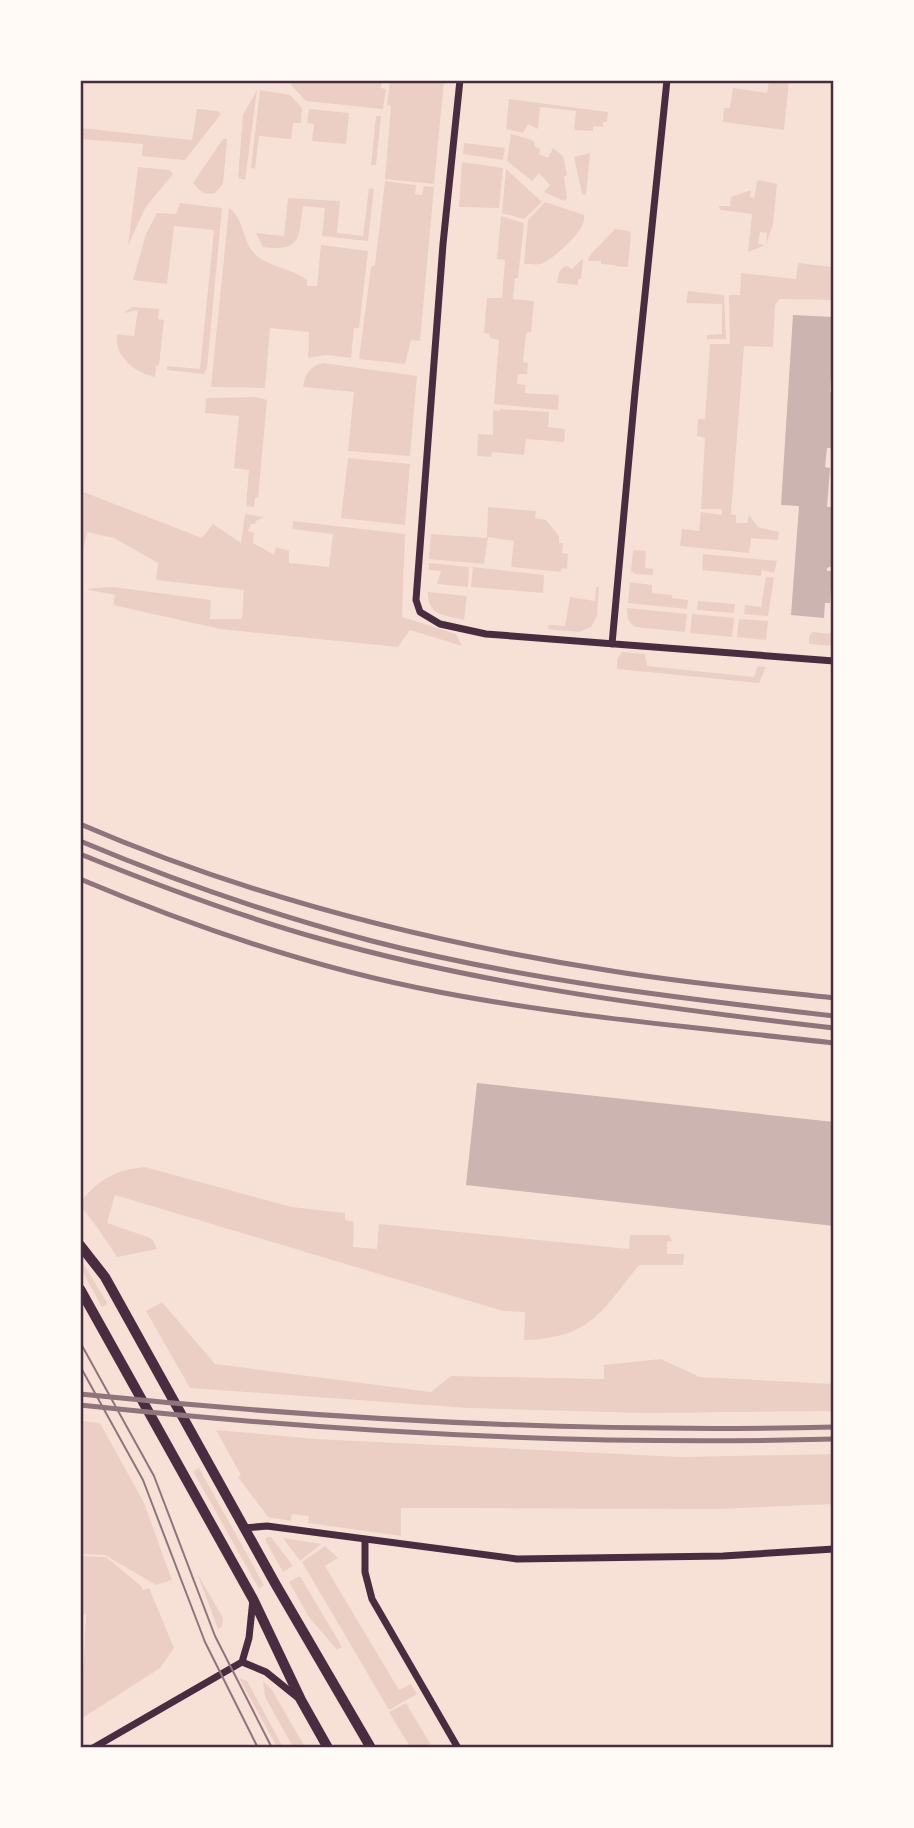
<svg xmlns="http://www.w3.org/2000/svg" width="914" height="1828" font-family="Barlow,sans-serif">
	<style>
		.green { fill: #ebcfc5 }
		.building { fill: #ccb4b1 }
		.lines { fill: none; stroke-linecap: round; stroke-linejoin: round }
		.minor { stroke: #4a2c40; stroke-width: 7 }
		.tertiary { stroke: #4a2c40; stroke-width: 10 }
		.tram { stroke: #8f747c; stroke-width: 2 }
		.rail { stroke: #8f747c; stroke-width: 5 }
		.neatline { fill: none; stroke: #4a2c40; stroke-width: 2.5 }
	</style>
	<rect width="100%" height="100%" fill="#f7e1d7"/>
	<path class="green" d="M292 80 382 81 381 88 386 89 383 109 306 101 291 85Z
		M390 81H444L434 184 385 179 391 106 387 105Z
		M769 81H789L784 130 723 122 724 108H730L733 88 767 93Z
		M257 90 245 180 238 178 243 115Z
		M260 90 290 95 302 108 301 123H293L291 139 259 136 255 169 251 168Z
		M509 99 608 112 607 122H603V127L593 126V131L574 130 576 111 540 107 538 129 528 124 523 133 506 129Z
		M197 109 218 111 221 114 185 160 142 156 143 144 81 139V128L192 140Z
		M309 109 349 113 346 144 312 141 314 124 307 123Z
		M376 116H381L376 165H371Z
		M511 134 532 140 535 143 534 146 540 149 539 154 548 158 553 148 563 156 567 175 564 176 567 198 564 201 544 192 550 185 539 173 532 181 507 161Z
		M223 139H227V141L223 184 215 193C204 196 200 191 193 183Z
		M464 143 505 148 503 160 463 154Z
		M590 153 586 195 582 194 574 157Z
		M462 162 503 168 499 208 459 207Z
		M138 167 169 170 173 174 145 208 128 246Z
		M506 169 542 202 524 219 502 213Z
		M759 180 777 184 773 224 766 245 767 233 760 232 758 244 765 245 748 252 752 214 720 210 719 206H730L731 197 751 190 750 197 754 198 757 182Z
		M385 181 416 185 415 194 422 195 424 186 434 187 420 341 411 340 405 364 359 359 371 267 375 265Z
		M369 188 374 189 368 241 322 236 325 208 303 206C298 237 303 252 263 247L256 233 284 236 288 198 340 201 337 233 363 236Z
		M545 202 584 215C588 229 555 258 541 264 537 265 529 264 524 264L528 220Z
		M180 203 222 208 207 368 204 374 167 370V366L200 369 214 230 174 226 167 284 133 280 146 234 157 213 176 214Z
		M229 208C244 218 242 239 253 252 264 266 292 268 307 280V286H317L321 245 368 251 359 328H354L351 358 326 355 308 358 309 332 270 328 265 388 211 387Z
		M501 216 524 223 518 278H515L513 299 534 301 531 332 526 333 523 362 528 363 527 374H518L517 384 526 385 525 393 559 395 558 410 494 404 499 340 490 338V334L484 333 487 298H502L505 260 497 259Z
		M615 229 629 231 631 233 628 267 615 266V262L614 265 601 264V261H588L590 255Z
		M582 259 583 260 581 279H578V285L557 283C558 276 559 267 567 266L572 269Z
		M798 263 833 267V300L780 299 775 305 773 347 744 346 731 514 736 515V523H747L749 515 758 527 779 532 778 540 751 538 749 553 680 546 682 529 699 531 701 512 722 515V509H701L705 438 697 436 698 419H705L710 344H730L729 295H740L741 273 796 279Z
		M688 291 724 295 726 339H707V335L722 334V304L686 303Z
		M132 307 159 309 158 319 164 320 159 365 156 366 155 377C135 373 114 357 117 334L134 336 138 310 123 313Z
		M323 363 417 376 410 456 348 451 354 392 303 387C305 374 310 366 323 363Z
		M256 397 267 400 258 498H255L254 507 246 506 249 470 234 468 239 416 205 413 206 398Z
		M500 409 549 412 548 427 565 429 564 442 526 439 524 455 492 452 491 457 477 456 478 434 493 435V410L499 411Z
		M348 458 410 464 405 525 341 518Z
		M81 491 202 538 213 524 241 543 245 514 264 517 256 521 255 524H251L248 531 254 533 253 543 274 555 276 547 289 551V563L329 567 333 534 292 529 293 521 405 534 402 617 456 634 462 646 410 630 398 647 220 629 113 605 115 595 85 589 114 587 211 600 210 619H242L244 590 156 580 158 563 114 538 87 532 81 560Z
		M488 507 536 511 535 518 546 520 559 536V543H563L562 553 568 554 567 569 562 568 561 572 511 567 514 541 488 537 484 564 429 559 431 534 487 538Z
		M633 550 646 551 645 568 653 569V575L635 574 631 571Z
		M703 554 777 561 774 573 762 570 761 576 702 570Z
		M429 563 469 567 468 587 437 584 441 571 429 570Z
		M473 567 544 575 543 593 471 587Z
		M766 577 774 578 768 616 744 614 745 605 761 607Z
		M630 582 652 585V593L672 595V598L688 600 687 609 628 603Z
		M596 587H599L597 616 591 627 579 632 548 629 549 625 565 626 570 597 595 601Z
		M428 592 467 596 464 620C446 615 427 616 428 592Z
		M698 601 735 604 734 613 697 610Z
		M627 608 687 614 685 632 635 627 628 620Z
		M692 614 734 618 732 637 690 633Z
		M739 619 768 621 766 640 737 637Z
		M813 632 833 634V646L809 644V636Z
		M622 652 645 654 647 666 754 677 758 666 766 667 759 683 617 669V659Z
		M145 1167 292 1207 345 1213V1220L354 1222 353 1247 377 1249 379 1224 629 1249 630 1235H669L672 1241 667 1242V1254H684L683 1265H639C601 1312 591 1338 524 1340L525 1312 503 1311 115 1195 107 1223 148 1237 153 1240 157 1249 117 1257 97 1227 81 1207V1201C98 1180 117 1169 145 1167Z
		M81 1260 108 1304 102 1307 81 1269Z
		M162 1302 215 1364 431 1392 451 1376 604 1379V1365L661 1359 700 1377 833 1384V1411L645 1413 468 1408 190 1388 146 1311Z
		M81 1421 100 1423 144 1503 172 1580 156 1585 105 1555 81 1554Z
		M216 1430 316 1439 682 1457 833 1454V1504L719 1509 401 1508V1536L308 1523 309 1516 292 1514 291 1521 268 1517 238 1477 241 1475Z
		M199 1468 264 1585 259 1589 193 1471Z
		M267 1537H271L293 1566 283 1572 265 1540Z
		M283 1538 316 1543 321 1544 300 1561Z
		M325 1546 338 1558 325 1566 399 1690 411 1684 417 1694 389 1710 302 1562Z
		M81 1556 106 1557 141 1586 143 1590 149 1588 174 1648 160 1668 81 1719 86 1614H81Z
		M197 1573 223 1618 222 1627 218 1629Z
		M300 1576 342 1647 337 1650 309 1617 289 1582Z
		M239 1678 247 1681 283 1747H277Z
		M263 1681 272 1690 305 1747H293L265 1697Z
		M406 1703 432 1747H410L389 1712Z"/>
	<path class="building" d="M793 315 834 317V372H831L830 392 834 393V408L831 448H827L825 467 830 468 827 507H834V543L832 566 827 568V571H832L830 603H825L824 618 791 615 799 506 781 505Z
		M477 1083 834 1122V1226L466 1185Z"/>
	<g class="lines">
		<path class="minor" d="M460 80 443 244 416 600 420 612 440 624 486 634 834 661
			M612 644 635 392 667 80
			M244 1528 267 1526 517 1559 723 1556 834 1549
			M365 1541V1572L372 1599 458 1748
			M242 1662 266 1672 297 1697
			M93 1748 242 1662 249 1638 253 1599"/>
		<path class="tertiary" d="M80 1245 105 1277 276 1585 371 1748
			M80 1289 253 1599 301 1700 328 1748"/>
		<path class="tram" d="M80 1342 154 1476 215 1636 272 1748
			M80 1366 143 1480 205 1642 258 1748"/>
		<path class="rail" d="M80 824C249 897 431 943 612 971 685 983 760 990 834 998
			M80 841C175 881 273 915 372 941 523 980 679 998 834 1016
			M80 854C159 886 239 916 321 939 488 986 661 1008 834 1028
			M80 879C196 928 316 969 439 992 569 1017 702 1028 834 1043
			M80 1394C330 1420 582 1433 834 1427
			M80 1405C330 1432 582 1446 834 1439"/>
	</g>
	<rect width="914" height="1828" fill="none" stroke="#fffaf5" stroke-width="164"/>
	<rect x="82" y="82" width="750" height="1664" class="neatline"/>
</svg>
